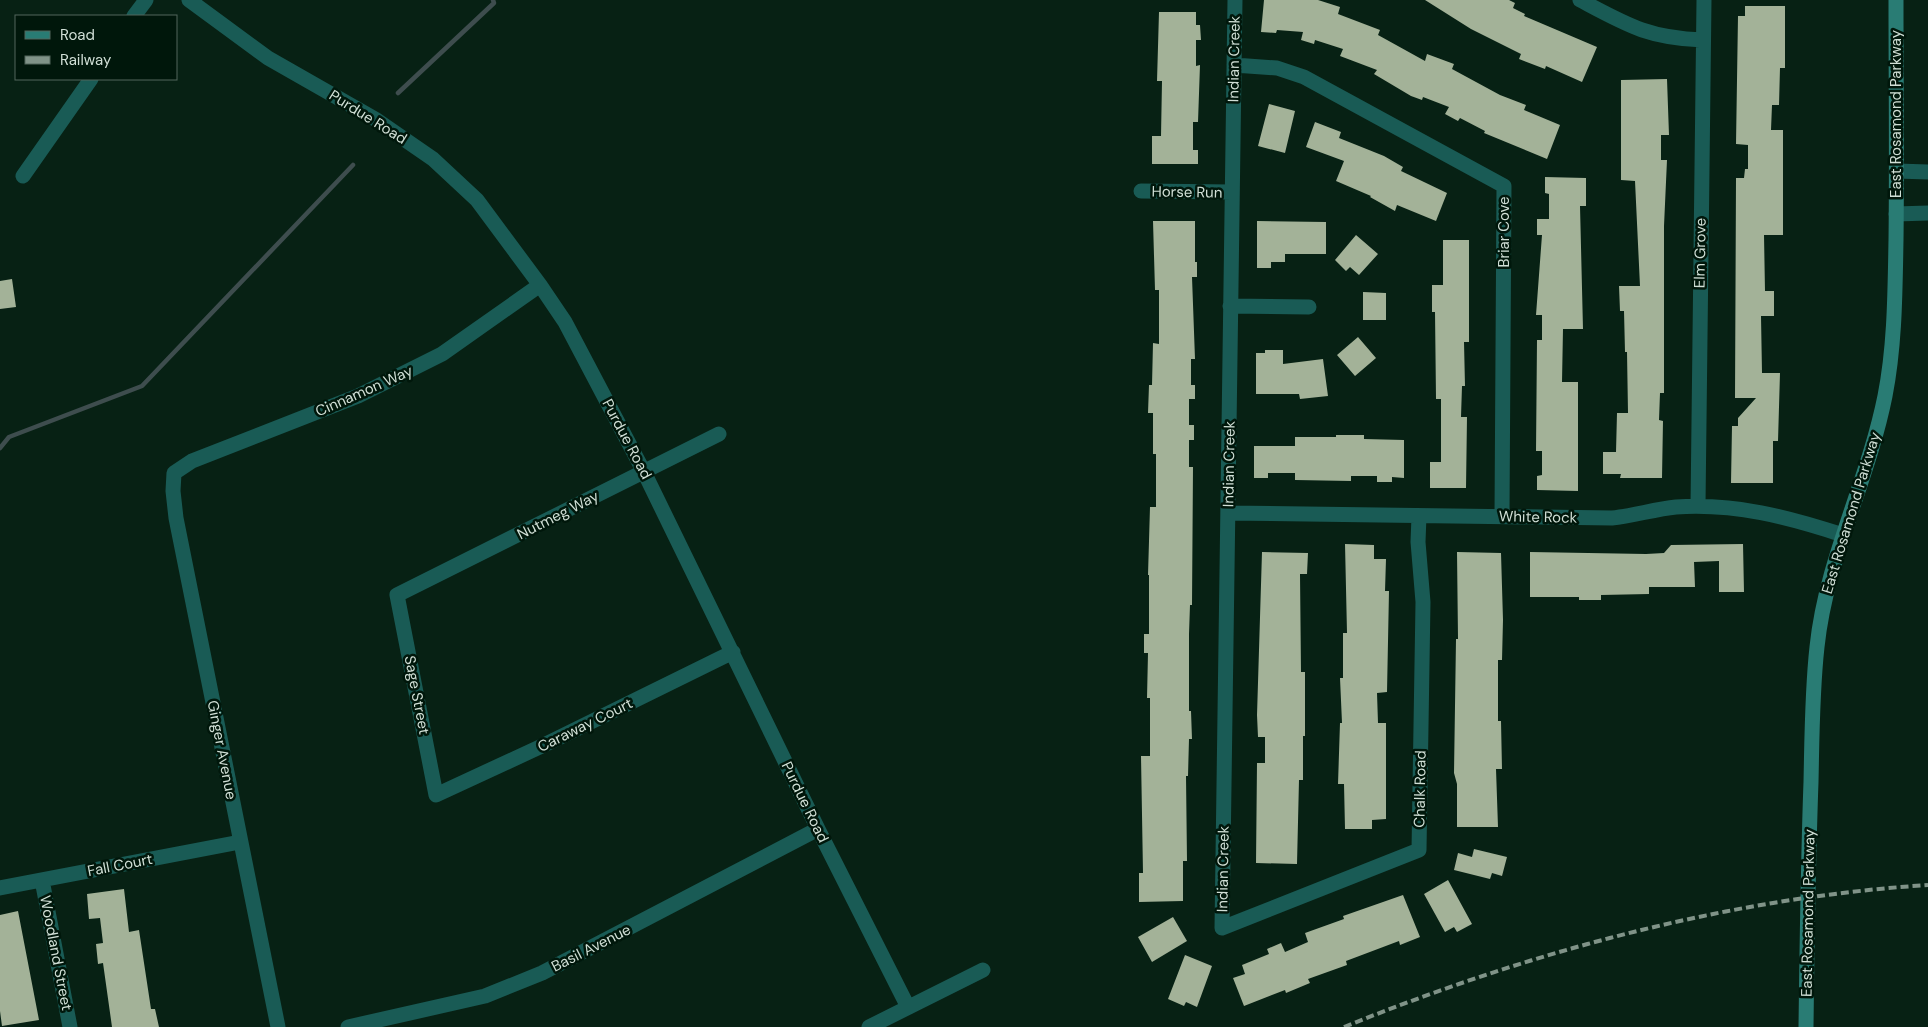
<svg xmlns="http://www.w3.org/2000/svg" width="1928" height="1027" font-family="'DM Sans',sans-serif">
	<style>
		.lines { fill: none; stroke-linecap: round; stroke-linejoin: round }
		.stream { stroke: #3e4d4e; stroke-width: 4.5 }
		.building { fill: #a3b298 }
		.street { stroke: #195b55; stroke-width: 15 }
		.secondary { stroke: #297c74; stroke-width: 15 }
		.rail { stroke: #809388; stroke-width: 4; stroke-dasharray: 8 4; stroke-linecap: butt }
		.labels { text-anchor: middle; stroke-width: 5; stroke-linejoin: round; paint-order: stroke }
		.street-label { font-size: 15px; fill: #d0dfd6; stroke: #00170b }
	</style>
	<rect width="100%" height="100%" fill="#072114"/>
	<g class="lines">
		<path class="stream" d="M398 93 494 3 493 0
			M0 448 9 437 142 386 353 165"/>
	</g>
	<path class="building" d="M1264 0H1318L1340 7 1338 14 1380 30 1378 35 1425 61 1427 54 1454 64 1452 69 1500 95 1526 105 1524 110 1560 125 1547 159 1484 133 1485 131 1460 118 1458 121 1445 114 1449 107 1423 97 1422 100 1411 96 1374 74 1377 70 1340 56 1343 49 1315 40 1314 44 1301 40 1303 32 1277 30 1276 33 1261 32Z
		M1425 0H1509L1515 3 1513 8 1525 14 1524 16 1597 47 1582 82 1546 66 1545 69 1519 59 1521 54 1471 29Z
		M1745 6H1785V68H1780L1779 105H1772L1771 130H1783V235H1764L1765 291H1774V316H1761L1762 373H1780L1778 441H1773V483H1731L1732 426H1738V418L1756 398H1735L1736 178H1744L1745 169H1748V145L1736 144 1738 16H1745Z
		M1159 12H1196V25H1200L1201 40H1196V66L1200 65 1198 122H1193V150H1198V164H1152V136H1161L1162 81H1157Z
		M1667 79 1669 135H1661V160H1667L1664 226V393H1660L1659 420 1663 421 1662 478H1620L1621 474H1603V452H1616L1617 413H1628L1627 352H1625L1624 311H1620L1619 286H1640L1635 181 1621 180V80Z
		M1269 104 1295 111 1285 153 1258 146Z
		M1315 122 1341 132 1339 138 1384 156 1403 167 1401 171 1447 193 1436 221 1397 205 1395 211 1370 197 1371 196 1336 181 1344 161 1306 147Z
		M1545 177 1586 178V206H1580L1583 329H1563L1562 382H1578V491L1537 490V476L1542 475V451H1536L1537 340H1542V315H1536L1542 235H1537V219H1549V194L1545 193Z
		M1153 221H1195V262H1197V277H1192L1195 359H1191V385H1195V399H1189V425H1194V440H1189V467H1193L1192 605H1190L1189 634V711H1191L1192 739H1189L1188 776H1186L1187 861H1183V901L1139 902V873H1143L1141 756H1150V698H1147L1148 653H1144V634H1149V575H1148L1150 507H1156V454H1153V413H1148L1149 385H1152L1153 343 1159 344V290H1155Z
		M1257 221 1326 222V254H1285V262H1271V268H1257Z
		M1356 235 1378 254 1359 275 1350 267 1346 271 1335 260Z
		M1443 240H1469V342H1464L1465 386H1462L1461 417H1467L1466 488H1430V462H1441V399H1436L1435 312H1432V285H1443Z
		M12 279 16 307 0 309V281Z
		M1363 292 1386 293V320H1363Z
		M1358 337 1376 358 1355 376 1337 355Z
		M1265 350H1283V364L1323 359 1328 396 1300 399 1299 394H1256V353H1265Z
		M1336 435H1364V439L1404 440V478L1392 477V482H1377V476H1351V481L1295 480V473H1268V478H1254V446H1295V437H1336Z
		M1345 544 1374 545V559H1386L1385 591H1389L1387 692 1377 693 1378 723H1386V819L1372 820V829H1345L1344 784H1338L1340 723H1342L1340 678H1343V633H1347Z
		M1743 544 1744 592H1719V561L1694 562 1695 587H1649V594L1601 595V600H1579V597H1530V552L1646 554 1664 553 1671 545Z
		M1262 552 1308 553 1307 574H1300L1301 672H1305V736H1303V780H1299L1297 864 1256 863 1257 763H1265V737H1258L1257 715Z
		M1457 552 1501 553 1503 620 1502 660H1498V721H1501L1502 769H1496L1498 827H1457V784L1454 773 1456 639H1458Z
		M1474 849 1507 857 1502 876 1492 873 1490 879 1454 870 1458 853 1472 857Z
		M1448 880 1472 924 1457 932 1454 927 1445 932 1424 894Z
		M124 889 129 932 139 930 151 1009H155L159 1027H112L103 963 98 964 96 944 103 943 100 918 89 919 87 894Z
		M1403 895 1420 937 1400 945 1399 941 1346 961 1347 965 1308 979 1310 983 1286 993 1285 990 1244 1006 1233 978 1245 974 1242 965 1269 954 1267 949 1281 943 1285 952 1308 942 1305 933 1344 919 1343 916Z
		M18 911 39 1020 2 1026 0 1011V915Z
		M1173 917 1187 941 1152 962 1138 937Z
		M1185 955 1212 966 1197 1007 1186 1002 1184 1006 1168 999Z"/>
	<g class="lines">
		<path class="street" d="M189 0 268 58 375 119 433 159 477 200 540 285 565 322 644 472 818 829 908 1007
			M1235 0 1222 928 1419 850 1423 602 1418 542 1419 516
			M1580 0C1627 25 1648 38 1703 40
			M134 16 146 0
			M1234 65 1277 68 1304 77 1504 186 1502 516
			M1897 171 1928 172
			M23 176 91 79
			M1141 191 1232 192
			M1896 214 1928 213
			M1230 306 1309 307
			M719 434 397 595 436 795 544 745 733 652
			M1698 506 1704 0
			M1228 513 1612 518C1633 516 1655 509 1676 507 1735 503 1788 517 1843 535
			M42 880 70 1027
			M0 888 240 842
			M278 1027 176 518 173 491 174 473 192 461 358 396 442 354 540 285
			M348 1027 485 996 542 973 818 829
			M869 1027 983 970"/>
		<path class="secondary" d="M1806 1027C1807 945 1808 864 1811 782 1812 737 1812 692 1817 647 1826 560 1868 481 1885 396 1895 345 1895 292 1896 240 1897 160 1896 80 1896 0"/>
		<path class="rail" d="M1344 1027C1530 952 1727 898 1928 885"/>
	</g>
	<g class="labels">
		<g class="street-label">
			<text transform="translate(1234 59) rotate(-89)" y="5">Indian Creek</text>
			<text transform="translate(1896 114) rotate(-90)" y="5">East Rosamond Parkway</text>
			<text transform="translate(368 117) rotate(32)" y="5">Purdue Road</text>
			<text transform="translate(1187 192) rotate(1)" y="5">Horse Run</text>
			<text transform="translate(1504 232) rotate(-90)" y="5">Briar Cove</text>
			<text transform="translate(1700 253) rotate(-89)" y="5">Elm Grove</text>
			<text transform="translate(364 391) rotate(-24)" y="5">Cinnamon Way</text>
			<text transform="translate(627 439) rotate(62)" y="5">Purdue Road</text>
			<text transform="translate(1229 464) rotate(-89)" y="5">Indian Creek</text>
			<text transform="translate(1851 513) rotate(-73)" y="5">East Rosamond Parkway</text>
			<text transform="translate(558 515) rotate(-27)" y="5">Nutmeg Way</text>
			<text transform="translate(1538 517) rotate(1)" y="5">White Rock</text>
			<text transform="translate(417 695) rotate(79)" y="5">Sage Street</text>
			<text transform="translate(585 725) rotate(-26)" y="5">Caraway Court</text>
			<text transform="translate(222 750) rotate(79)" y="5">Ginger Avenue</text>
			<text transform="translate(1420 789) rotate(-89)" y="5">Chalk Road</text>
			<text transform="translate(805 802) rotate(64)" y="5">Purdue Road</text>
			<text transform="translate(120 865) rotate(-11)" y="5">Fall Court</text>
			<text transform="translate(1223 869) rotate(-89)" y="5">Indian Creek</text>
			<text transform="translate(1808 913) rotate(-89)" y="5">East Rosamond Parkway</text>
			<text transform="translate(591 948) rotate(-27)" y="5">Basil Avenue</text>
			<text transform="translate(56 953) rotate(79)" y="5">Woodland Street</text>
		</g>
	</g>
	<rect x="15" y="15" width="162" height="65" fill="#00170b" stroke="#53675c"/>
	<rect x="25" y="31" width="25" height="8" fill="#297c74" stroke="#53675c"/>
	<text x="60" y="40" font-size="15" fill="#d0dfd6">Road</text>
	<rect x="25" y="56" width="25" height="8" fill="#809388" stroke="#53675c"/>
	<text x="60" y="65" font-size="15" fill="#d0dfd6">Railway</text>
</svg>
